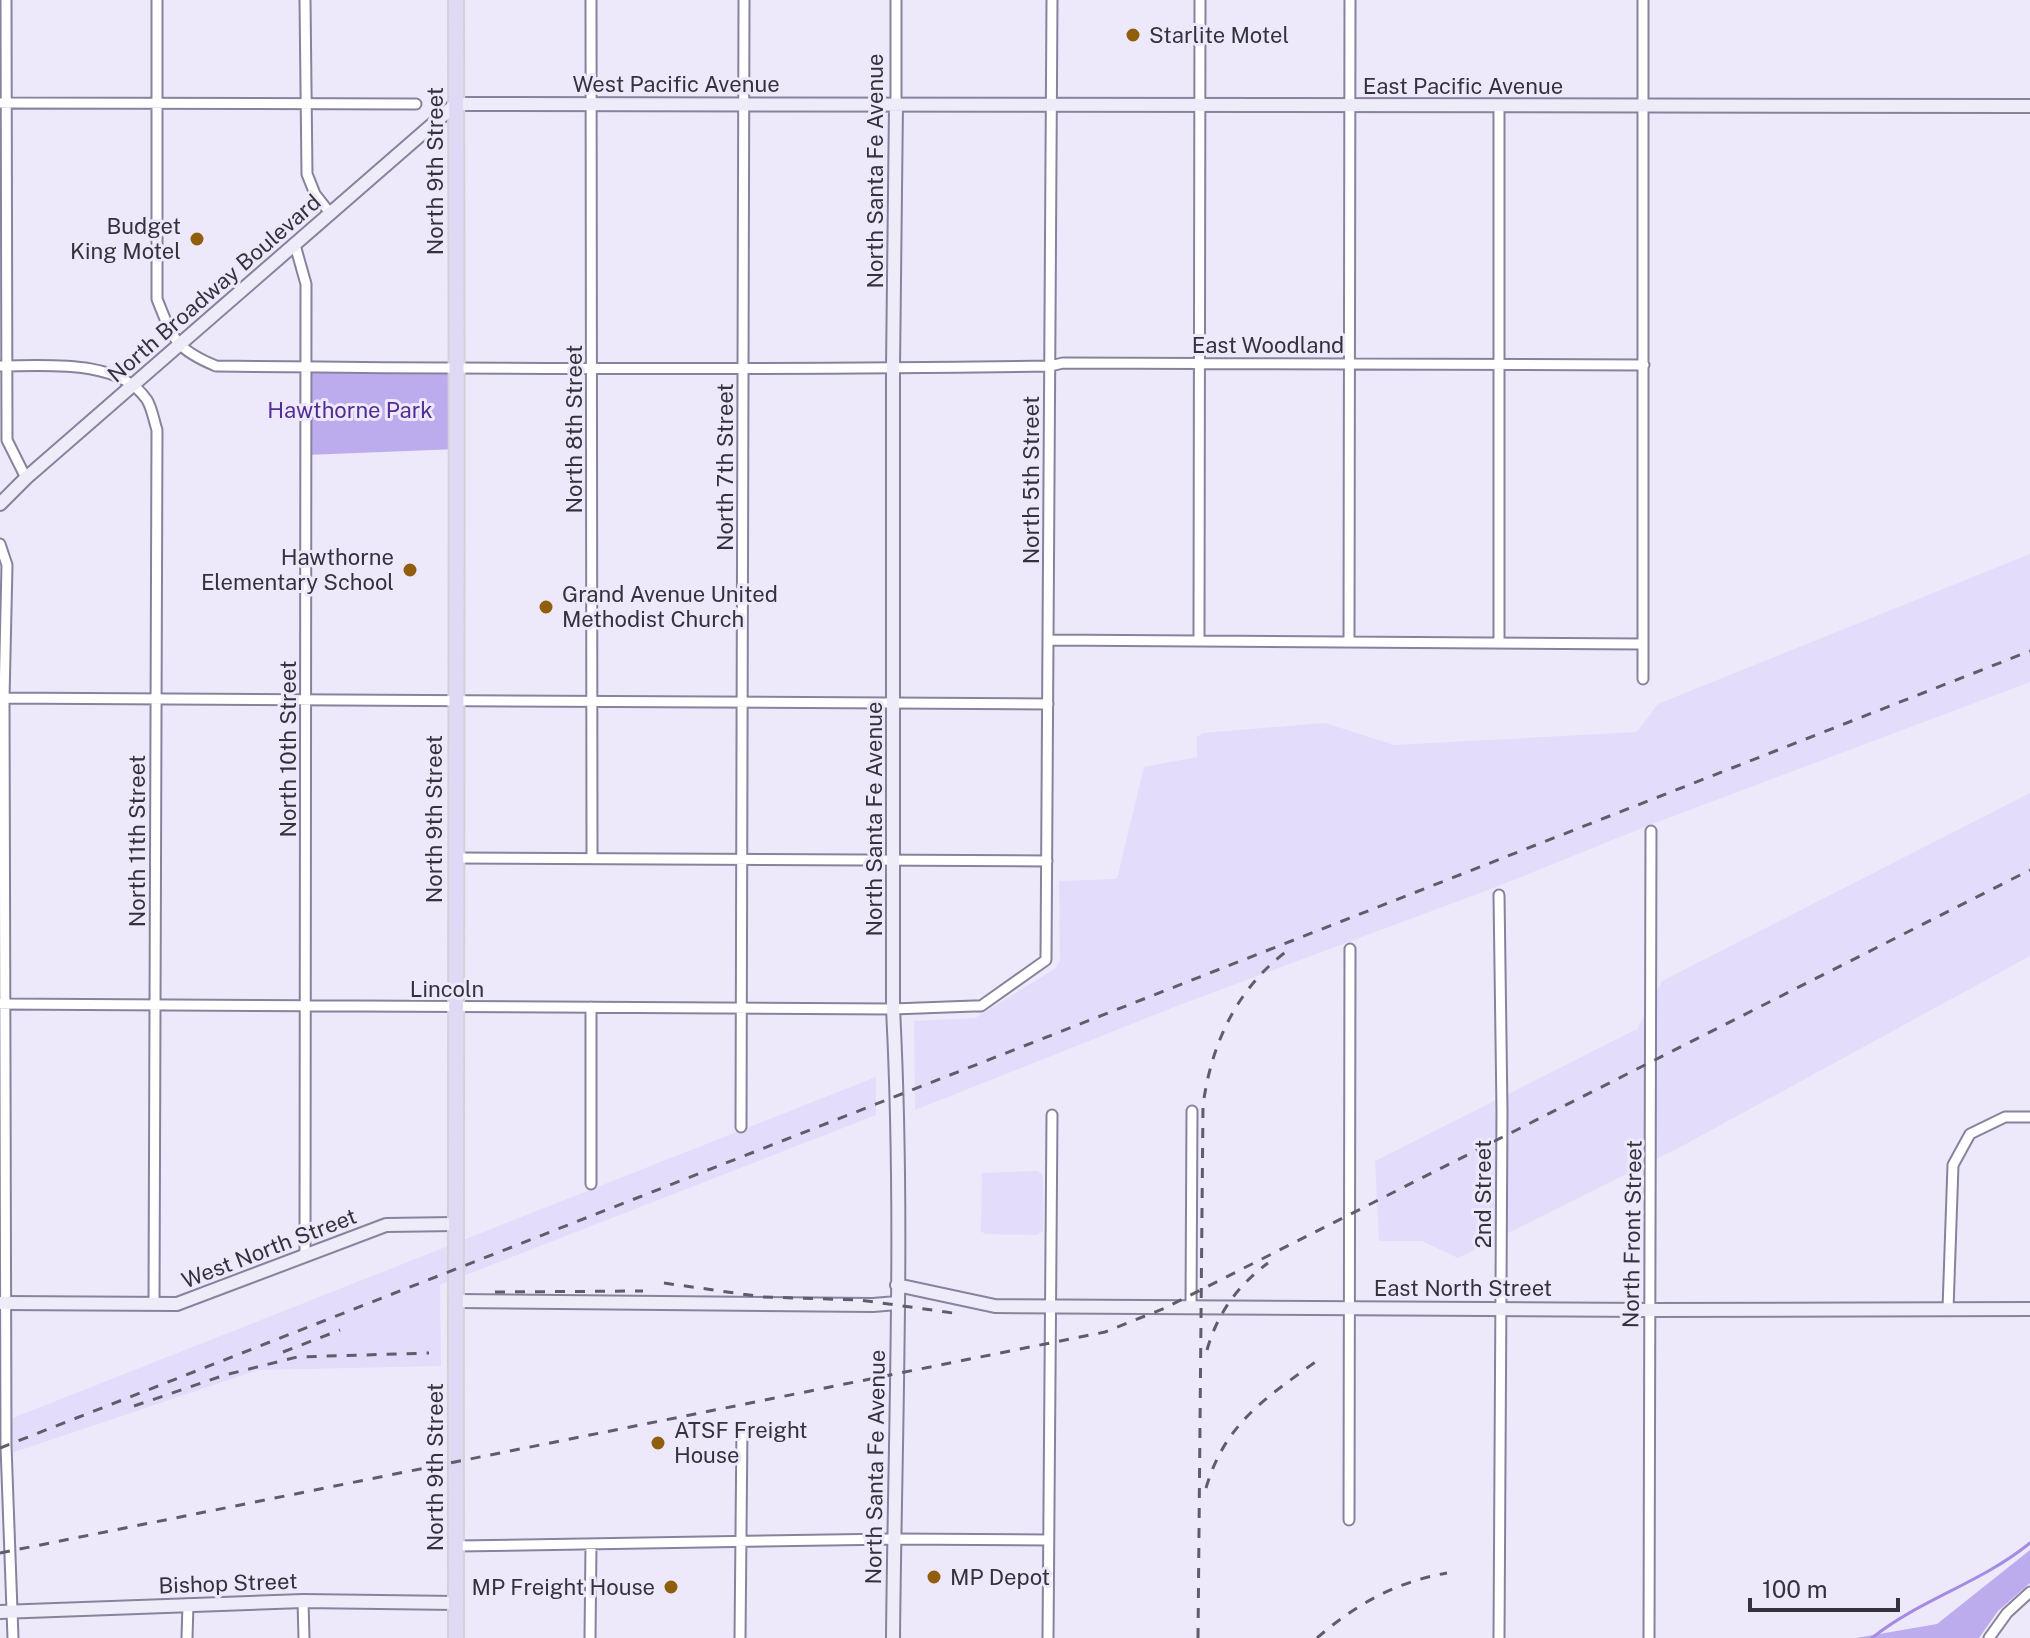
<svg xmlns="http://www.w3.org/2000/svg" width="2030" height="1638" font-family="'Public Sans',sans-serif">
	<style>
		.built { fill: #e3dcfa }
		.green { fill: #bdaced }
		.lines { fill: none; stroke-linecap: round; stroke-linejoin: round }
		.stream { stroke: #a58be4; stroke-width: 3 }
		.street-casing { stroke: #89829d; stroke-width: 13 }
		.secondary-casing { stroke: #89829d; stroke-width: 16 }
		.primary-casing { stroke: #d2d2d4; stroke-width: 18 }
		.street { stroke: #fff; stroke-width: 9 }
		.secondary { stroke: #efecfa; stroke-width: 12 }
		.primary { stroke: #e0d9f5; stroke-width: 14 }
		.rail { stroke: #5f5d69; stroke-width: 3; stroke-dasharray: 10 10; stroke-linecap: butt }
		.poi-dot { fill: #905e0d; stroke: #ede9fb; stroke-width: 3 }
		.labels { text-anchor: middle; stroke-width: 6; stroke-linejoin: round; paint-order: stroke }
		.poi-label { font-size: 22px; fill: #34323d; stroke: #ede9fb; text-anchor: start }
		.street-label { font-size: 22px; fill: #34323d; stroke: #ede9fb }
		.park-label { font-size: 22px; fill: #542c93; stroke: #ede9fb }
	</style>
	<rect width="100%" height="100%" fill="#ede9fb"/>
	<path class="built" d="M2030 554V682L1647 826 1496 887 1182 1004 915 1110 914 1021 975 1018 1056 968 1060 960 1059 881 1117 879 1144 767 1197 757V737L1203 733 1325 723 1394 745 1637 732 1658 704Z
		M2030 793V956L1684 1145 1458 1258 1422 1241H1379L1375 1161 1637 1029 1662 981Z
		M876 1077V1115L440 1285 441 1366 258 1370 0 1457V1423Z
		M1037 1171 1041 1173 1043 1177V1231L1037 1235 985 1234 981 1231 982 1173Z"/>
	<path class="green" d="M305 367 458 369V449L306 455Z
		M2030 1550V1583L1998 1611 1979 1638H1856L1937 1624Z"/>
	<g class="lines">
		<path class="stream" d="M1872 1638C1919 1600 1981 1583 2030 1543"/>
		<defs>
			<path id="street" d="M6 0 7 440 26 478
				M157 0V299C173 339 175 349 216 366 494 369 772 370 1050 366L1063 363 1644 365
				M305 0 307 174 315 194 330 213
				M591 0 592 858
				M896 0V104
				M0 103 416 104
				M295 245 306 284 305 1255
				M0 366C44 366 119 358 147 400 152 408 154 421 157 430L154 1303
				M0 544 7 565 4 698 6 1446 13 1638
				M1049 640 1643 644
				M1199 641 1200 0
				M1349 642 1350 0
				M1499 643V106
				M1643 679V0
				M0 698 1048 704
				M455 858 1047 861
				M1499 895 1502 1111 1499 1638
				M0 1004 893 1009 974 1006H981L1046 960 1052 0
				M741 1127 744 0
				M591 1184V1007
				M1191 1307 1192 1111
				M1948 1309 1953 1165 1970 1134 2005 1117H2030
				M1349 1520 1350 949
				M457 1546 894 1539 1048 1540
				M303 1601 304 1638
				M187 1638 188 1604
				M590 1638 591 1545
				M740 1638 742 1427
				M1048 1638 1052 1115
				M1649 1638 1651 831
				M1989 1638 2007 1613 2030 1592"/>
			<path id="secondary" d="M0 504 26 478 456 104 2030 106
				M897 1285 995 1306 1649 1310 2030 1309
				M458 1301 873 1305 897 1303
				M0 1303 177 1304 386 1225 455 1224
				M0 1612 303 1601 456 1603
				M893 1638C895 1428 904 1218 893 1009V368L896 104"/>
			<path id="primary" d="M456 0C458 546 455 1092 456 1638"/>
		</defs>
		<use href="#street" class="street-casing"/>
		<use href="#secondary" class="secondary-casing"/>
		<use href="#primary" class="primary-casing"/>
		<use href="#street" class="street"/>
		<use href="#secondary" class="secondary"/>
		<use href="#primary" class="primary"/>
		<path class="rail" d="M664 1283 763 1297 860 1300 953 1313
			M495 1292 643 1291
			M1207 1350C1217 1314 1238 1285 1268 1263
			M283 1352 340 1330
			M134 1406 225 1375 297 1357 429 1353
			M0 1448 2030 651
			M1206 1488C1225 1423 1266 1398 1318 1360
			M0 1553 1105 1332 1165 1308 2030 870
			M1198 1638 1203 1105C1212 1041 1238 986 1291 948
			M1317 1638C1356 1604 1396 1582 1447 1573"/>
	</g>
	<g class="poi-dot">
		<circle cx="1133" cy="35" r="8"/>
		<circle cx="197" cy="239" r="8"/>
		<circle cx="410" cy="570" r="8"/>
		<circle cx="546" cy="607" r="8"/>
		<circle cx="658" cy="1443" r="8"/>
		<circle cx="934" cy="1577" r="8"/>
		<circle cx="671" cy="1587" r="8"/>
	</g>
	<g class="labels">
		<g class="poi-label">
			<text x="1149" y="43">Starlite Motel</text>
			<text x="181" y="234" text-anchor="end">Budget<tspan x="181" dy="25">King Motel</tspan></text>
			<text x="394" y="565" text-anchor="end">Hawthorne<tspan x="394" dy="25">Elementary School</tspan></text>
			<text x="562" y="602">Grand Avenue United<tspan x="562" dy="25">Methodist Church</tspan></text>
			<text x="674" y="1438">ATSF Freight<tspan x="674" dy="25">House</tspan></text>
			<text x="950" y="1585">MP Depot</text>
			<text x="655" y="1595" text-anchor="end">MP Freight House</text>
		</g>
		<g class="street-label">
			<text x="676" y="92">West Pacific Avenue</text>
			<text x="1463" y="94">East Pacific Avenue</text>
			<text transform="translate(435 171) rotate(-90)" y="8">North 9th Street</text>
			<text transform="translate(875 171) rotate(-90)" y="8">North Santa Fe Avenue</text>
			<text transform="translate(214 288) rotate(-41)" y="8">North Broadway Boulevard</text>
			<text x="1268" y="353">East Woodland</text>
			<text transform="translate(574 429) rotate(-90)" y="8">North 8th Street</text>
			<text transform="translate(725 467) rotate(-90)" y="8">North 7th Street</text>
			<text transform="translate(1031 480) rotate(-90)" y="8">North 5th Street</text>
			<text transform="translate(288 749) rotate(-90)" y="8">North 10th Street</text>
			<text transform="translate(434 819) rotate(-90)" y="8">North 9th Street</text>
			<text transform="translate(874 819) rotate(-90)" y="8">North Santa Fe Avenue</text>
			<text transform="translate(137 841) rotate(-90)" y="8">North 11th Street</text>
			<text x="447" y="997">Lincoln</text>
			<text transform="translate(1483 1194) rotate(-90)" y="8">2nd Street</text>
			<text transform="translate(1632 1234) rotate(-89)" y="8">North Front Street</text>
			<text transform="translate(269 1248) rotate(-21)" y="8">West North Street</text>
			<text x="1463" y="1296">East North Street</text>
			<text transform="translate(435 1467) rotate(-90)" y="8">North 9th Street</text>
			<text transform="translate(875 1467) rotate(-89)" y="8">North Santa Fe Avenue</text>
			<text transform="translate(228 1583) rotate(-2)" y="8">Bishop Street</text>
		</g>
		<g class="park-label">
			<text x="350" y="418">Hawthorne Park</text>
		</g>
	</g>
	<path d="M1750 1598v12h148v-12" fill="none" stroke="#34323d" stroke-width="4"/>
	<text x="1762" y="1598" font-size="24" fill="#34323d" stroke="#ede9fb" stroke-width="6" paint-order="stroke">100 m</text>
</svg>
